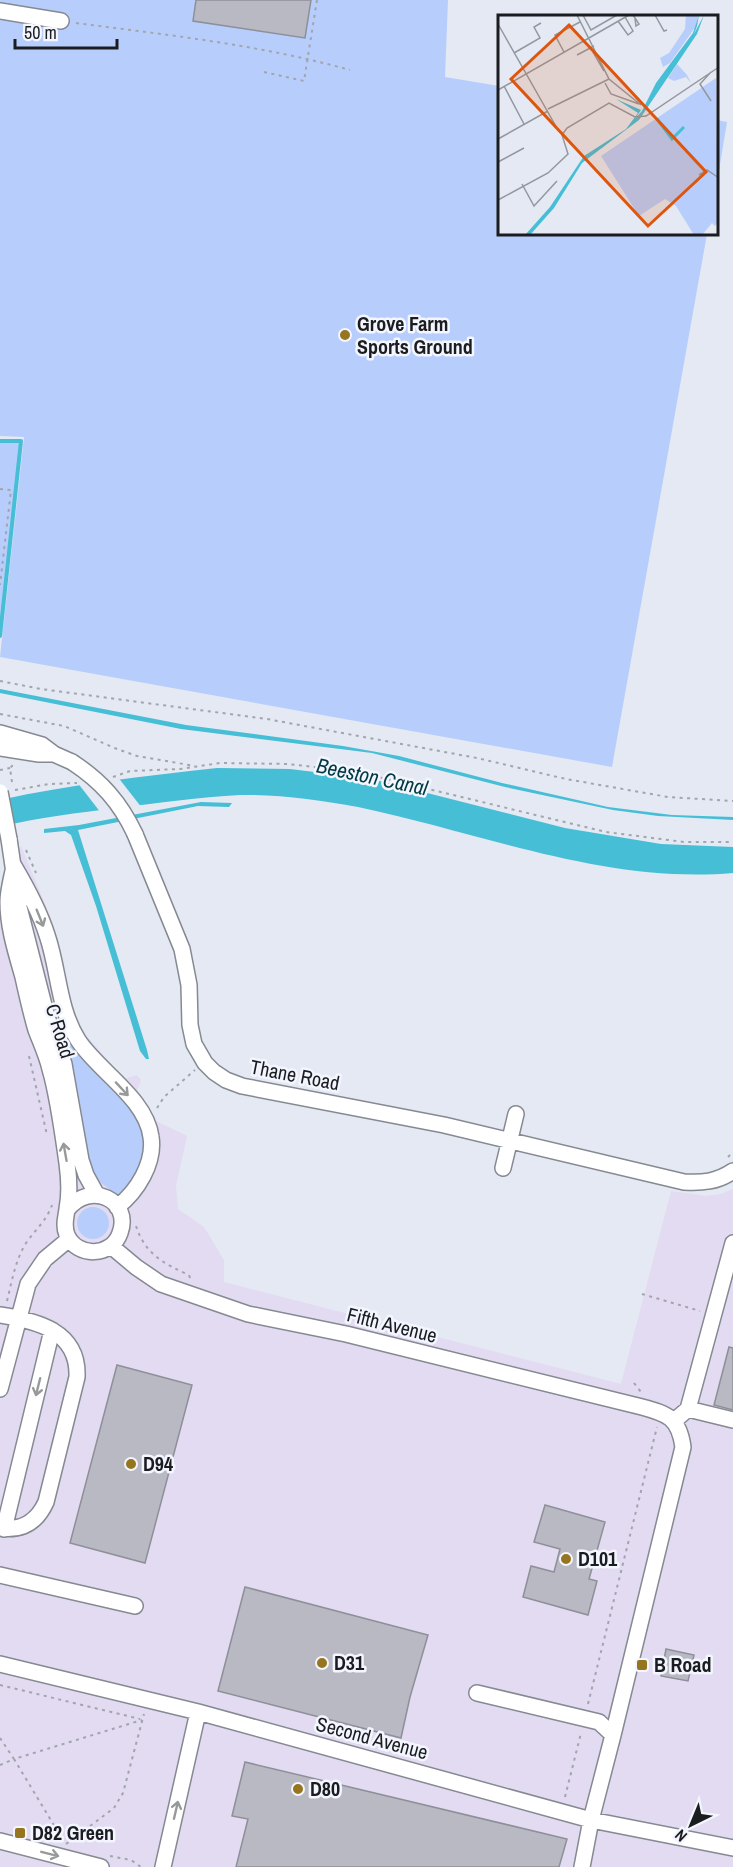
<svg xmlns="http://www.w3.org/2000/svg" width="733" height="1867" font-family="'Archivo Narrow',sans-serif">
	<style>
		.industrial { fill: #e2dbf1 }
		.green { fill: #b7cefc }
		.water { fill: #46bed6 }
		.pier { fill: #e4e9f3 }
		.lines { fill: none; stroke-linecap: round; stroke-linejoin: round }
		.stream { stroke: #46bed6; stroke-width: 4 }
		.building { fill: #b8b9c2; stroke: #8e8f99; stroke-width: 1.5 }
		.minor-casing { stroke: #858991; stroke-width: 18 }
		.path { stroke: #a1a5ac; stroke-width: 2; stroke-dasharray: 3 4.5; stroke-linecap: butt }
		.minor { stroke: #fff; stroke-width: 15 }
		.minor-bridge-casing { stroke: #858991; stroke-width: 18; stroke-linecap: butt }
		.minor-bridge { stroke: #fff; stroke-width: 15 }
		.oneway { stroke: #98999a }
		.poi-dot { fill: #95751d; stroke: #f3f6fe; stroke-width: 2 }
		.labels { text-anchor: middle; stroke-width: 5; stroke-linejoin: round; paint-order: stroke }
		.poi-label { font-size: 20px; font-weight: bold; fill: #1a1c1f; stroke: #f3f6fe; text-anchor: start }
		.street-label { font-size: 20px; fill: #1a1c1f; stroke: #f3f6fe }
		.water-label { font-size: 21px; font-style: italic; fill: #003943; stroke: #f3f6fe }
		.inset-river { fill: none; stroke: #46bed6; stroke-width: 3 }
		.inset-road { fill: none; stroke: #93979e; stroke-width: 1.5 }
		.view { fill: #de560d; fill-opacity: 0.15; stroke: #de560d; stroke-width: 3 }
		.inset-edge { fill: none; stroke: #1a1c1f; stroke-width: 3 }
	</style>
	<rect width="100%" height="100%" fill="#e4e9f3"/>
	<path class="industrial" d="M21 846 52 921 69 1004 79 1027 124 1079 137 1075 141 1080 137 1091 154 1120 187 1136 176 1185 178 1209 204 1227 224 1260V1282L621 1384 671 1191 706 1196 721 1194 733 1189V1867H0V904Z"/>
	<path class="green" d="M0 0H448L445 77 499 86V234H707L612 767 0 657 24 437 0 436Z
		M717 120 727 122 717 183 716 120Z
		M0 441H21L0 636Z
		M70 1034 134 1109 147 1142 139 1173 120 1197 101 1183 91 1168 74 1069 61 1038Z
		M77 1223a16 16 0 1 1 32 0a16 16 0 1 1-32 0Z"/>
	<path class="water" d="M0 689 186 725 343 746 399 756 502 783 608 807 672 815 733 817V820L658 816 613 810 505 787 372 753 181 729 0 693Z
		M217 768 290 769 372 779 565 828 661 844 733 847V873C604 884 482 833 358 807 320 800 279 794 240 795 199 797 158 803 117 808 78 813 39 817 0 827V800C72 784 144 776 217 768Z
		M201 802 232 803 229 807 198 806 78 830 147 1050 149 1059H146L140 1051 96 906 71 835 65 831 44 833V829L79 825Z"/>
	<path class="pier" d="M117 776 142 808 101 813 77 782Z"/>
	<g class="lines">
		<path class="stream" d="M0 441H21L0 636"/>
	</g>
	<path class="building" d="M196 0H311L305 38 193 21Z
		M729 1347 733 1348V1410L714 1405Z
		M117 1365 192 1385 145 1563 70 1543Z
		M545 1505 605 1522 589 1579 597 1581 588 1615 523 1597 531 1566 554 1572 560 1549 534 1542Z
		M245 1587 428 1635 410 1697 401 1738 218 1691Z
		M666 1649 694 1655 688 1681 661 1676Z
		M245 1762 567 1839 559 1867H236L248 1819 232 1816Z"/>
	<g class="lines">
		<defs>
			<path id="minor" d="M0 11 61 21
				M0 733 42 745 54 754 72 762
				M0 748 39 754H54
				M135 834 182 949 189 985 190 1025 194 1044 205 1063 214 1072 226 1080 242 1086 444 1125 684 1182C702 1183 717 1182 733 1171
				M9 839 19 907 47 1017 64 1064 81 1160 86 1175 97 1195
				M14 866C12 877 8 890 8 902 8 928 16 952 23 977 27 995 31 1013 36 1030 41 1043 47 1056 50 1069 58 1096 63 1135 67 1163 69 1178 70 1194 67 1209 66 1218 63 1225 67 1235 77 1258 112 1257 120 1233 132 1200 90 1180 67 1210
				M14 866C27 888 39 910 47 935 59 970 58 1008 78 1040 98 1071 146 1098 151 1137 155 1163 137 1192 117 1207
				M503 1168 516 1114
				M111 1246 136 1267 161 1284 248 1314 346 1334 642 1407C668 1414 679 1418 683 1447L613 1735 591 1820 582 1867
				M0 1315C37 1321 79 1331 77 1377L46 1502C37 1522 22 1531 0 1528
				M0 1389 28 1284 45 1259 69 1239
				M688 1409 733 1420
				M674 1421 688 1409 733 1243
				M4 1529 52 1330
				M0 1575 135 1606
				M0 1664 198 1712 591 1820 733 1848
				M477 1693 599 1722 613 1735
				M0 1841 101 1867
				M163 1867 198 1712"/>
		</defs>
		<use href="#minor" class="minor-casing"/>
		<path class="path" d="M76 23C168 35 261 45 350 70
			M264 72 304 81 317 0
			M0 489 11 490 0 585
			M0 681 41 689 267 719 477 758 566 779 668 797 733 801
			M0 714 64 726 117 749 137 756 195 766
			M0 770 10 768
			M113 777 130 771 180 769 220 763 288 764 358 772 606 832 684 842H733
			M12 782 10 768 13 765
			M15 790 49 784 77 783
			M26 850 36 873
			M29 1056 47 1135
			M157 1108 164 1097 195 1070
			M728 1157 733 1152
			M136 1226C145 1254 164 1264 189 1275L190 1278
			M642 1294 700 1311
			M7 1301C12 1281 15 1261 26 1243 35 1230 47 1220 52 1205
			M634 1383 641 1392
			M0 1685 140 1719
			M588 1704 657 1427
			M0 1738 14 1759 142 1720
			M0 1765 14 1759 55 1827 61 1842
			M565 1797 581 1733
			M66 1844 114 1808 123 1793 144 1714
			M110 1856 131 1860 141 1867"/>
		<use href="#minor" class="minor"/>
		<defs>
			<path id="minor-bridge" d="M72 762C101 781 120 802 135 834
				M0 792 9 839"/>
		</defs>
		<use href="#minor-bridge" class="minor-bridge-casing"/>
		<use href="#minor-bridge" class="minor-bridge"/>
	</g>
	<defs><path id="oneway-shaft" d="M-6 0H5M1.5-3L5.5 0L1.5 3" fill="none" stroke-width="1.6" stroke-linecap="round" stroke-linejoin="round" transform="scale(1.5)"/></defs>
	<g class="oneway">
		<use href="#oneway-shaft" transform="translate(40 918) rotate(68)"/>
		<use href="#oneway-shaft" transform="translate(122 1089) rotate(47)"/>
		<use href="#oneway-shaft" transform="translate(65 1152) rotate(-100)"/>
		<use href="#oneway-shaft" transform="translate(38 1387) rotate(104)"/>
		<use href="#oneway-shaft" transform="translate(176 1810) rotate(-77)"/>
		<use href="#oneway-shaft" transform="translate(50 1854) rotate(14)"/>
	</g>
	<g class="poi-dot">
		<circle cx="345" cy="335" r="6"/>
		<circle cx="131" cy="1464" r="6"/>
		<circle cx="566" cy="1559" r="6"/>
		<circle cx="322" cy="1663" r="6"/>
		<rect x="636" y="1659" width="12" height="12" rx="3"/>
		<circle cx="298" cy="1789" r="6"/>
		<rect x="14" y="1827" width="12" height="12" rx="3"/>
	</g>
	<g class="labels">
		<g class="poi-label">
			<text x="357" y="331">Grove Farm<tspan x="357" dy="23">Sports Ground</tspan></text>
			<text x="143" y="1471">D94</text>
			<text x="578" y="1566">D101</text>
			<text x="334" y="1670">D31</text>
			<text x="654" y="1672">B Road</text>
			<text x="310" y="1796">D80</text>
			<text x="32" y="1840">D82 Green</text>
		</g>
		<g class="street-label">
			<text transform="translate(60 1031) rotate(73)" y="7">C Road</text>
			<text transform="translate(295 1075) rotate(11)" y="7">Thane Road</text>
			<text transform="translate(392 1325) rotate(14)" y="7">Fifth Avenue</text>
			<text transform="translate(372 1738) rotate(15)" y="7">Second Avenue</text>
		</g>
		<g class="water-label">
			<text transform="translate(372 777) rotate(12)" y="7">Beeston Canal</text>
		</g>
	</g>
	<g transform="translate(498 15)">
		<rect width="220" height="220" fill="#e4e9f3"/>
		<path d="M188 0H201L198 11 172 48 165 52 162 43 171 38 187 14ZM179 49 189 60 193 68 188 62 176 66 170 63ZM218 63 220 207 217 211 214 208 204 220H196L178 191 167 184 141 201 103 141Z" fill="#b7cefc"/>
		<path d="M201 0 199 11 196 19 206 0 199 19 141 105 84 148 56 193 32 220H27L52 192 86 141 128 114 140 98 118 84 143 95 137 104 144 96 158 68 195 18Z" fill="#46bed6"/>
		<path class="inset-river" d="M159 104 174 124 186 112"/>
		<path class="inset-road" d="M79 0 111 64 143 90M85 0 93 15 119 0M135 0 141 9 138 11 137 4M157 0 166 16 169 15M120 6 130 20 135 16 127 2M0 9 60 115M66 37 57 20 82 7M95 37 106 56M16 38 42 23 36 12 43 8M79 40 96 31M213 57 202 69 213 86M107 68 113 79 141 89M6 71 26 109M0 75 131 0M50 94 111 64M0 124 50 96M0 147 26 133M201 160 209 155 221 163M24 169 36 191 59 166M0 185 50 158 70 139 64 120 69 113 111 88 137 102 148 101 221 52"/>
		<path class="view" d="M71 10 208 157 150 211 13 64Z"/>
		<rect width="220" height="220" class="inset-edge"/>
	</g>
	<g transform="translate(691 1825) rotate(223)" stroke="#f3f6fe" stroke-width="4.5" paint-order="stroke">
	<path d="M0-4.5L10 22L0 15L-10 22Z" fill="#1a1c1f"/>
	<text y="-9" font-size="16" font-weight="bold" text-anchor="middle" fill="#1a1c1f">N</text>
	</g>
	<path d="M15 39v9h102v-9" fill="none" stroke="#1a1c1f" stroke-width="3"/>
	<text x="24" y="39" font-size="18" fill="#1a1c1f" stroke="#f3f6fe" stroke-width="4.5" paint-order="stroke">50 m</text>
</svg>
